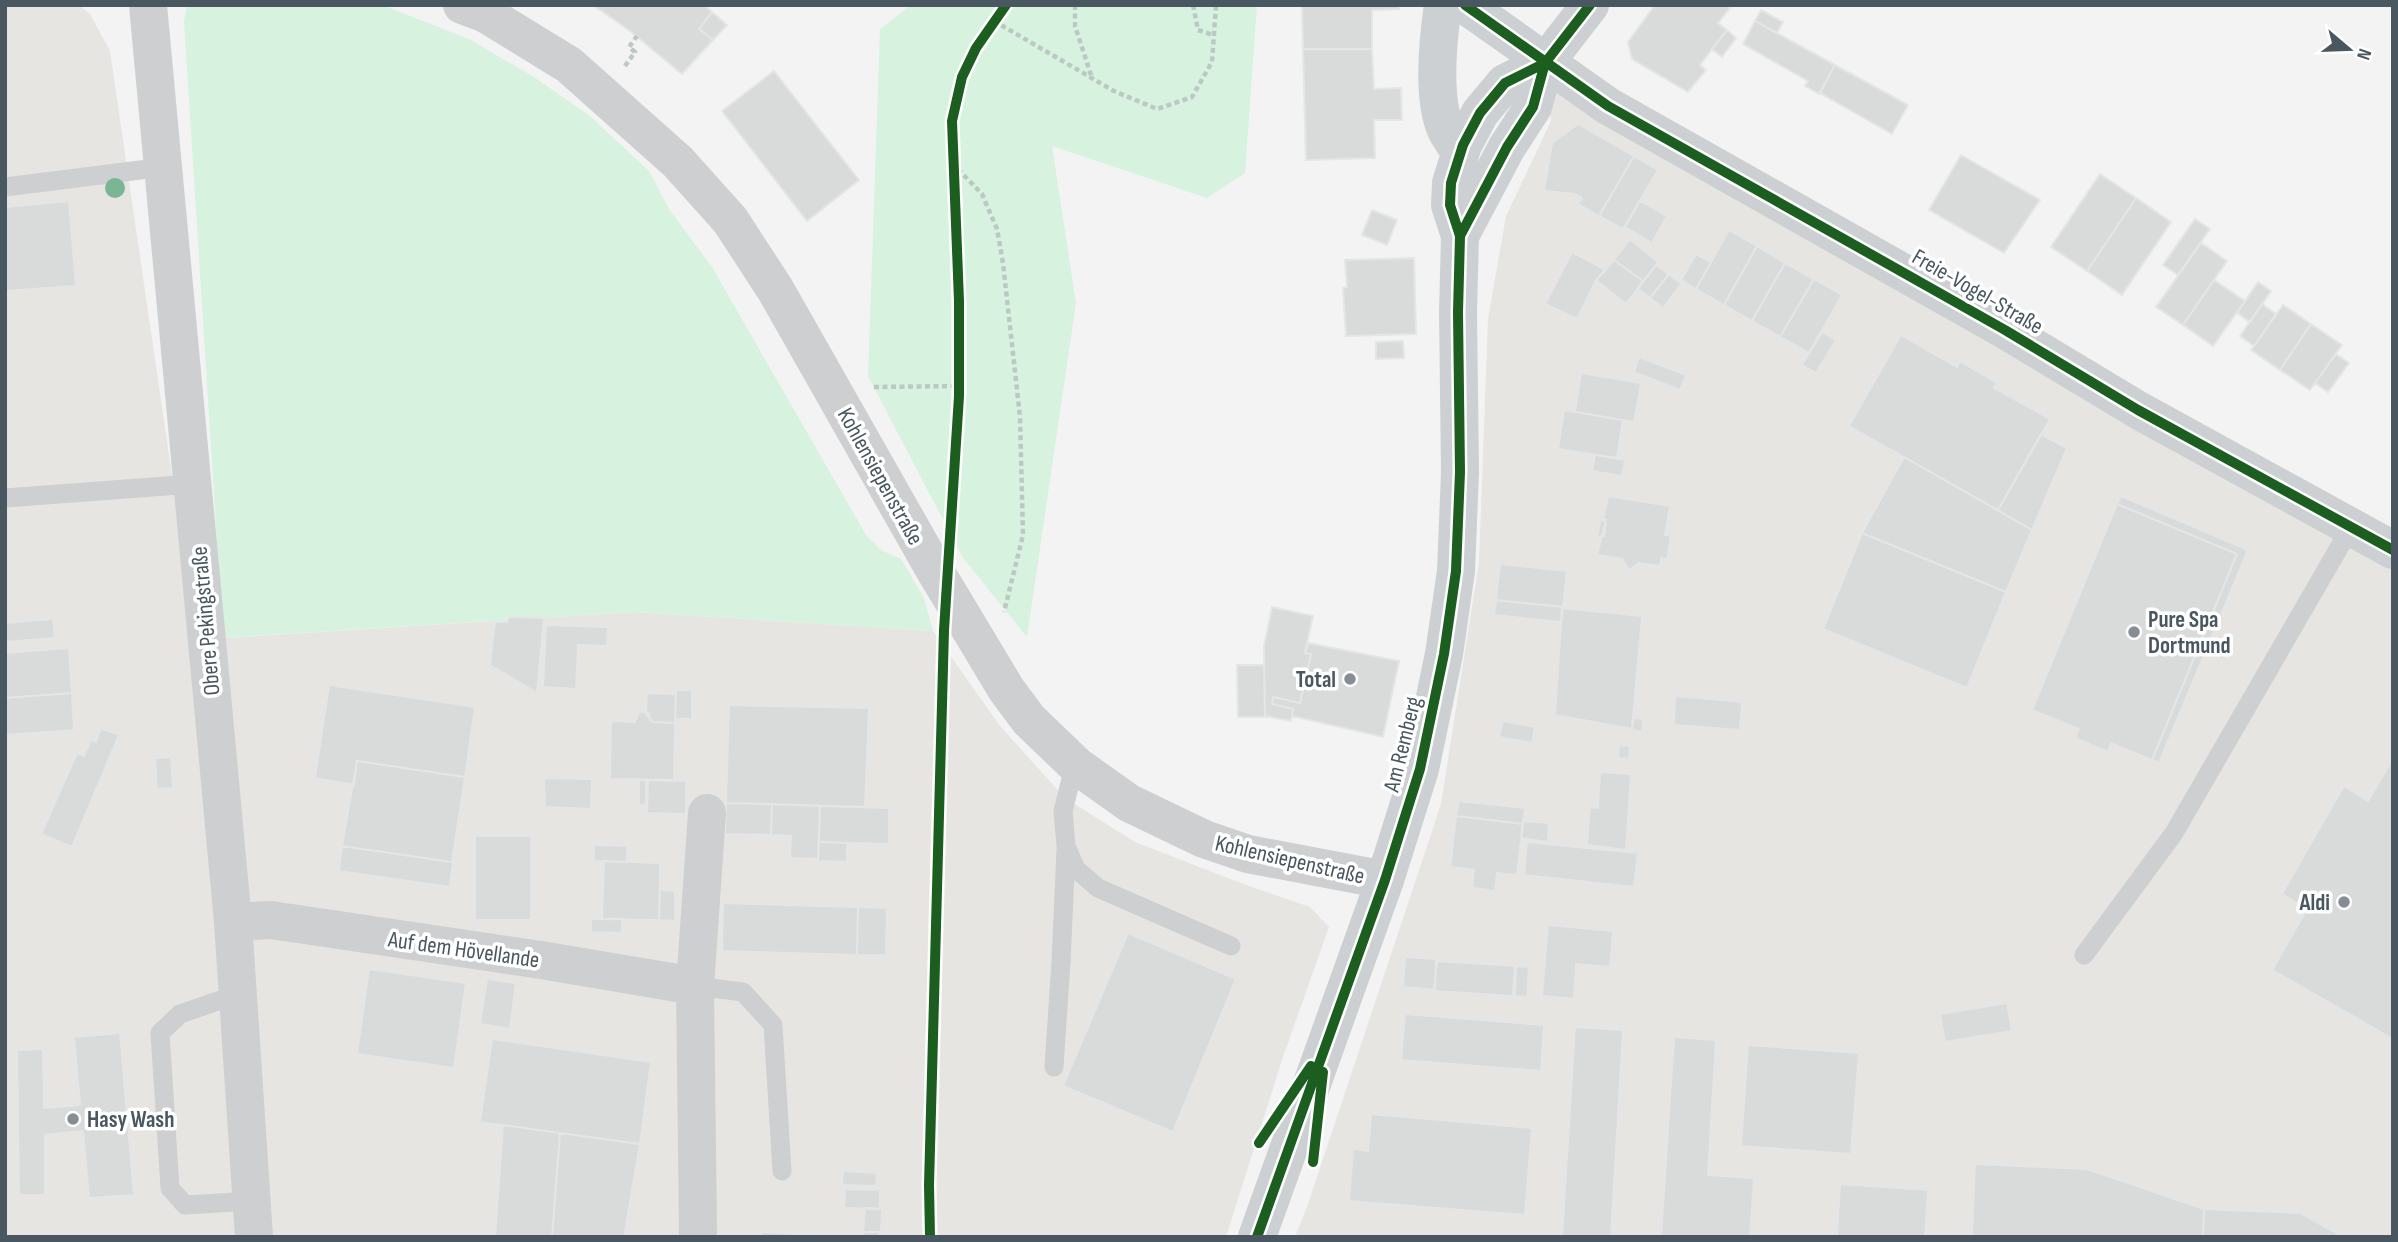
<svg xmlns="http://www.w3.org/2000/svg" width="2398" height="1242" font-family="'Sofia Sans Condensed',sans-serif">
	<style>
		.commercial { fill: #e6e5e2 }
		.green { fill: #d8f2e0 }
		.building { fill: #d9dbdb; stroke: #e4e5e6; stroke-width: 2 }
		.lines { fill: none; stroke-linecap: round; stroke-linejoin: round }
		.path { stroke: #bbc8c3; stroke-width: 4.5; stroke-dasharray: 5 3.5; stroke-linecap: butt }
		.lane { stroke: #cdcfd1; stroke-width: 19 }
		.street { stroke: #cdcfd1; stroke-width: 38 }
		.secondary { stroke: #cdd0d3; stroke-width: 38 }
		.cycleway-casing { stroke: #fff; stroke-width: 15 }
		.cycleway { stroke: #1b5e20; stroke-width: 10 }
		.tree { fill: #7ab693 }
		.poi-dot { fill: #848e93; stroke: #fff; stroke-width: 2.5 }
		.labels { text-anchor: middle; stroke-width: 7; stroke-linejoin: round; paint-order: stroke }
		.street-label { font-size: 23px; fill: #495760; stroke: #fff }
		.poi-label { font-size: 23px; font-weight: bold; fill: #495760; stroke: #fff; text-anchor: start }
	</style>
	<rect width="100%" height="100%" fill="#f3f3f3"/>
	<path class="commercial" d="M5 5H79L90 14 110 51 196 640 633 612 933 631 1000 726 1065 798 1135 842 1246 885 1310 907 1329 927 1282 1060 1226 1237H5Z
		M1545 63 2393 550V1237H1295L1308 1204 1441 804 1479 562 1488 319 1506 216 1551 121Z"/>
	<path class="green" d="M187 5H379L390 8 469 39 534 77 590 116 649 171 669 209 712 267 866 535 881 550 901 559 924 598 933 631 633 612 223 638 184 21Z
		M911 5H1257L1245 173 1207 198 1052 146 1076 303 1027 637 963 558 868 376 880 29Z"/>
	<path class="building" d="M593 5H704L712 12 699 29 713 40 682 74 630 31Z
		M1302 5H1399V9L1372 10V49H1303Z
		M1655 5H1725L1730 8 1718 23 1727 30 1700 65 1706 70 1688 92 1632 59 1628 42Z
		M1761 10 1783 22 1777 33 1755 21Z
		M712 12 727 25 713 40 699 29Z
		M1755 21 1835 65 1819 94 1805 86 1808 81 1743 44Z
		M1727 30 1736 38 1722 57 1712 49Z
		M1303 49H1372L1374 89 1401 88 1402 120H1374L1375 158 1306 160Z
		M1835 65 1908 105 1892 134 1820 93Z
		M774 71 859 180 807 221 722 111Z
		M1578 124 1634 156 1599 216 1578 204 1582 198 1575 194 1544 191 1552 143Z
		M1961 155 2040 200 2004 253 1929 210Z
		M1634 156 1658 170 1623 229 1599 216Z
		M2100 174 2136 198 2087 271 2051 247Z
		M2136 198 2171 222 2122 295 2087 271Z
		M69 201 76 286 5 291V207Z
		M1640 201 1667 216 1652 243 1625 227Z
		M1372 210 1397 220 1387 245 1362 235Z
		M2195 219 2210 229 2178 275 2163 265Z
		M1729 230 1757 246 1724 305 1696 289Z
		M1630 239 1658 262 1643 281 1614 260Z
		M2201 243 2227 261 2183 325 2156 307Z
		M1757 246 1785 263 1752 321 1724 305Z
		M1572 252 1606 270 1596 280 1577 319 1545 304Z
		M1696 254 1711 262 1696 289 1681 280Z
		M1414 258 1416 334 1346 336 1343 288 1347 287 1345 260Z
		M1614 260 1643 281 1626 304 1596 280Z
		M1785 263 1814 279 1780 337 1752 321Z
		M1656 265 1669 274 1650 298 1638 289Z
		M1669 274 1681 284 1663 308 1650 298Z
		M1814 279 1842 295 1809 353 1780 337Z
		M2214 280 2245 301 2213 346 2183 325Z
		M2258 282 2271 291 2250 322 2237 313Z
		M2262 304 2276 314 2254 346 2240 336Z
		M2283 305 2311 324 2280 370 2251 350Z
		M2311 324 2342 345 2310 390 2280 370Z
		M1822 332 1836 340 1816 373 1802 365Z
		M1901 335 1957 367 1960 361 1997 383 1994 388 2050 419 1998 510 1849 426Z
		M1403 341 1404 358 1376 359V342Z
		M2336 354 2349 363 2328 392 2315 383Z
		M1639 357 1686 375 1680 390 1634 372Z
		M1581 373 1641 383 1634 422 1575 412Z
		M1564 410 1623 420 1617 458 1558 449Z
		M2041 434 2067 448 2032 530 1998 510Z
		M1595 455 1625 460 1622 476 1592 471Z
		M1904 457 2032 530 2006 592 1862 533Z
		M1608 496 1670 506 1665 535 1671 536 1667 560 1661 558 1660 566 1639 563 1629 570 1622 559 1597 555 1606 520H1603Z
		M2121 496 2248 550 2159 763 2152 760 2237 554 2117 504Z
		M2117 504 2237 554 2152 760 2111 743 2108 752 2075 738 2079 729 2032 710Z
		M1601 517 1606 520 1604 536H1601V538L1597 537Z
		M1862 533 2006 592 1967 688 1823 629Z
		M1500 564 1567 571 1563 607 1496 600Z
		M1496 600 1563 607 1561 622 1494 615Z
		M1272 607 1313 616 1305 653 1311 654 1300 703 1273 697 1272 704 1293 709 1291 721 1265 716 1264 646Z
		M1562 608 1642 616 1632 729 1555 715Z
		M509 617 544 618 537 693 490 665 495 622H507Z
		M53 619 55 638 5 642V623Z
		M546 625 608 627 607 646 578 645 576 689 543 687Z
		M1308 643 1399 661 1383 737 1292 716 1293 709 1272 704 1273 697 1300 703 1311 654 1305 653Z
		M69 648 72 693 5 698V653Z
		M1237 665H1264L1265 717H1238Z
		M329 685 475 707 465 777 357 761 354 785 315 778Z
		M676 690H692V719H675Z
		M72 693 74 730 5 735V698Z
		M647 693 676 694 675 723 652 722 646 713Z
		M1675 696 1742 702 1740 730 1674 725Z
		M729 705 869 708 865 807 726 803Z
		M639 712H648L652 722 675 723 674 780 610 779 611 721 635 722Z
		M1634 718 1643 719 1642 732 1632 729Z
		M1503 721 1535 727 1532 743 1499 737Z
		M101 728 119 735 72 847 41 834 77 753 84 756 91 739 96 742Z
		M1619 745 1630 746 1629 759 1618 758Z
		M171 757 173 788 157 789 155 758Z
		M2393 758V1039L2272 970 2307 909 2282 894 2315 836 2344 786 2368 801Z
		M357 761 465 777 452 862 342 846Z
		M1600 772 1631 774 1626 850 1587 845 1590 807 1598 808Z
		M544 778 592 779 591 809 545 807Z
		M639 780H646V805H639Z
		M648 780 686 781V814L647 813Z
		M1459 801 1525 808 1523 824 1456 816Z
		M726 803 772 804 771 835 725 834Z
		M772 804 820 806 818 859 790 858 791 836 771 835Z
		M820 806 889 808V844L819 842Z
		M1456 816 1523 824 1517 875 1497 873 1495 891 1472 888 1474 870 1452 867V870H1450Z
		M1523 821 1549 823 1548 842 1521 838Z
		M475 836H531V920H475Z
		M819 842 847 843V862L818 861Z
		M1527 842 1638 853 1634 887 1524 875Z
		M594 845 627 846V862L594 861Z
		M342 846 453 862 450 887 339 871Z
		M604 861 660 863 659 920 602 919Z
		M660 890 675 891V921L659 920Z
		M723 903 858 907 857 955 722 951Z
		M858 907 887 908 886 955H857Z
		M591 919H622V933L591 932Z
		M1548 925 1613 931 1610 967 1576 964 1574 999 1542 996Z
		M1128 933 1236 979 1173 1132 1063 1086Z
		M1405 957 1436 959 1435 990 1403 987Z
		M1437 961 1515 966 1513 996 1434 991Z
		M1516 966 1529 967 1527 997 1515 996Z
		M369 969 466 983 454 1068 357 1054Z
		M487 979 516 983 510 1029 480 1024Z
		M2007 1003 2012 1031 1945 1042 1940 1014Z
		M1405 1014 1544 1025 1541 1071 1401 1060Z
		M1575 1027 1623 1030 1611 1237H1562Z
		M120 1033 134 1195 89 1198 83 1131 45 1135V1195H19L17 1050 43 1049 44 1108 80 1105 74 1037Z
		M1674 1037 1716 1040 1708 1175 1754 1178 1750 1237H1661Z
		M492 1039 651 1062 640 1144 480 1122Z
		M1748 1045 1859 1053 1851 1154 1741 1146Z
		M1371 1114 1532 1128 1525 1215 1349 1201 1353 1149 1368 1151Z
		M503 1125 560 1133 552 1237H495Z
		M560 1133 640 1144 624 1237H552Z
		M1975 1164 2087 1169 2204 1209 2203 1237H1972Z
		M843 1171 877 1173 876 1186 842 1185Z
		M1840 1184 1928 1190 1925 1237H1837Z
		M845 1189 880 1190V1209L844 1208Z
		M865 1208 882 1209 881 1232H863Z
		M2204 1209 2300 1213 2343 1237H2203Z
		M761 1232 818 1235 761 1237Z
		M863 1232H879V1237H863Z"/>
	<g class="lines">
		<path class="path" d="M1075 5V26L1092 78
			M1193 5 1198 30 1213 35
			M994 21 1114 91 1157 109 1192 97 1212 62 1216 5
			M625 66 635 52 629 47 637 36
			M952 163 982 194 997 229 1003 263 1020 417 1023 535 1004 612
			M874 387 959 386"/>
		<path class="lane" d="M5 187 164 167
			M5 498 193 484
			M1075 763 1063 811 1066 846 1076 869 1098 888 1231 946
			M2084 955 2174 833 2351 527
			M695 986 743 992 773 1025 782 1171
			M238 994 180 1014 160 1033 170 1188 185 1205 252 1201
			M1054 1067 1061 962 1066 850"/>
		<path class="street" d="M148 5 233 922 254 1237
			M462 5 486 14 569 65 678 162 730 220 775 289 934 569 1006 689 1029 720 1077 766 1129 803 1204 839 1248 854 1385 880
			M233 922 271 920 541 960 695 986
			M698 1233 695 986 707 813"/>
		<path class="secondary" d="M1443 5C1438 39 1432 98 1446 130 1450 138 1456 145 1460 153
			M1465 5 1608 106 2005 330 2138 410 2393 550
			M1460 236 1507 147 1533 107 1545 63 1590 5
			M1257 1237 1385 880 1420 769 1444 654 1456 571 1460 472 1458 312 1460 236 1450 205 1451 183 1463 145 1480 113 1505 83 1545 63"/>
		<defs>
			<path id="cycleway" d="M1465 5 1608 106 2005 330 2138 410 2393 550
				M1460 236 1507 147 1533 107 1545 63 1590 5
				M1259 1143 1311 1066
				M1313 1162 1323 1072
				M930 1237 929 1185 944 630 959 396V301L952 121 962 77 976 48 1006 5
				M1257 1237 1385 880 1420 769 1444 654 1456 571 1460 472 1458 312 1460 236 1450 205 1451 183 1463 145 1480 113 1505 83 1545 63"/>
		</defs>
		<use href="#cycleway" class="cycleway-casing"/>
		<use href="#cycleway" class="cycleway"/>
	</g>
	<circle class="tree" cx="115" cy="188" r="10"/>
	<g class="poi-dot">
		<circle cx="2134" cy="632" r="7"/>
		<circle cx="1350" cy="679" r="7"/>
		<circle cx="2344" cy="902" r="7"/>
		<circle cx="73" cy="1119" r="7"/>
	</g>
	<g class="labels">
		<g class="street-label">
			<text transform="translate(1978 291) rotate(30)" y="8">Freie-Vogel-Straße</text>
			<text transform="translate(881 476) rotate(61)" y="8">Kohlensiepenstraße</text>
			<text transform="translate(205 621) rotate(-95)" y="8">Obere Pekingstraße</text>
			<text transform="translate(1402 744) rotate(-76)" y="8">Am Remberg</text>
			<text transform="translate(1290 859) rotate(13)" y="8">Kohlensiepenstraße</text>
			<text transform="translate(464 949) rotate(8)" y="8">Auf dem Hövellande</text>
		</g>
		<g class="poi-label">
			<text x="2148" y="627">Pure Spa<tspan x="2148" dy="26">Dortmund</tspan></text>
			<text x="1336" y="687" text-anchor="end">Total</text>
			<text x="2330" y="910" text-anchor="end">Aldi</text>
			<text x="87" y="1127">Hasy Wash</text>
		</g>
	</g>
	<rect width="2398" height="1242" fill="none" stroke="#495760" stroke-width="14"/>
	<g transform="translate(2349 49) rotate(109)" stroke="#ffffff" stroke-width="5" paint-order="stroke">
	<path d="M0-5L12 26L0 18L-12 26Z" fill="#495760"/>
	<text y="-10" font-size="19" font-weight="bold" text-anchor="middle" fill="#495760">N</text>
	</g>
</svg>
